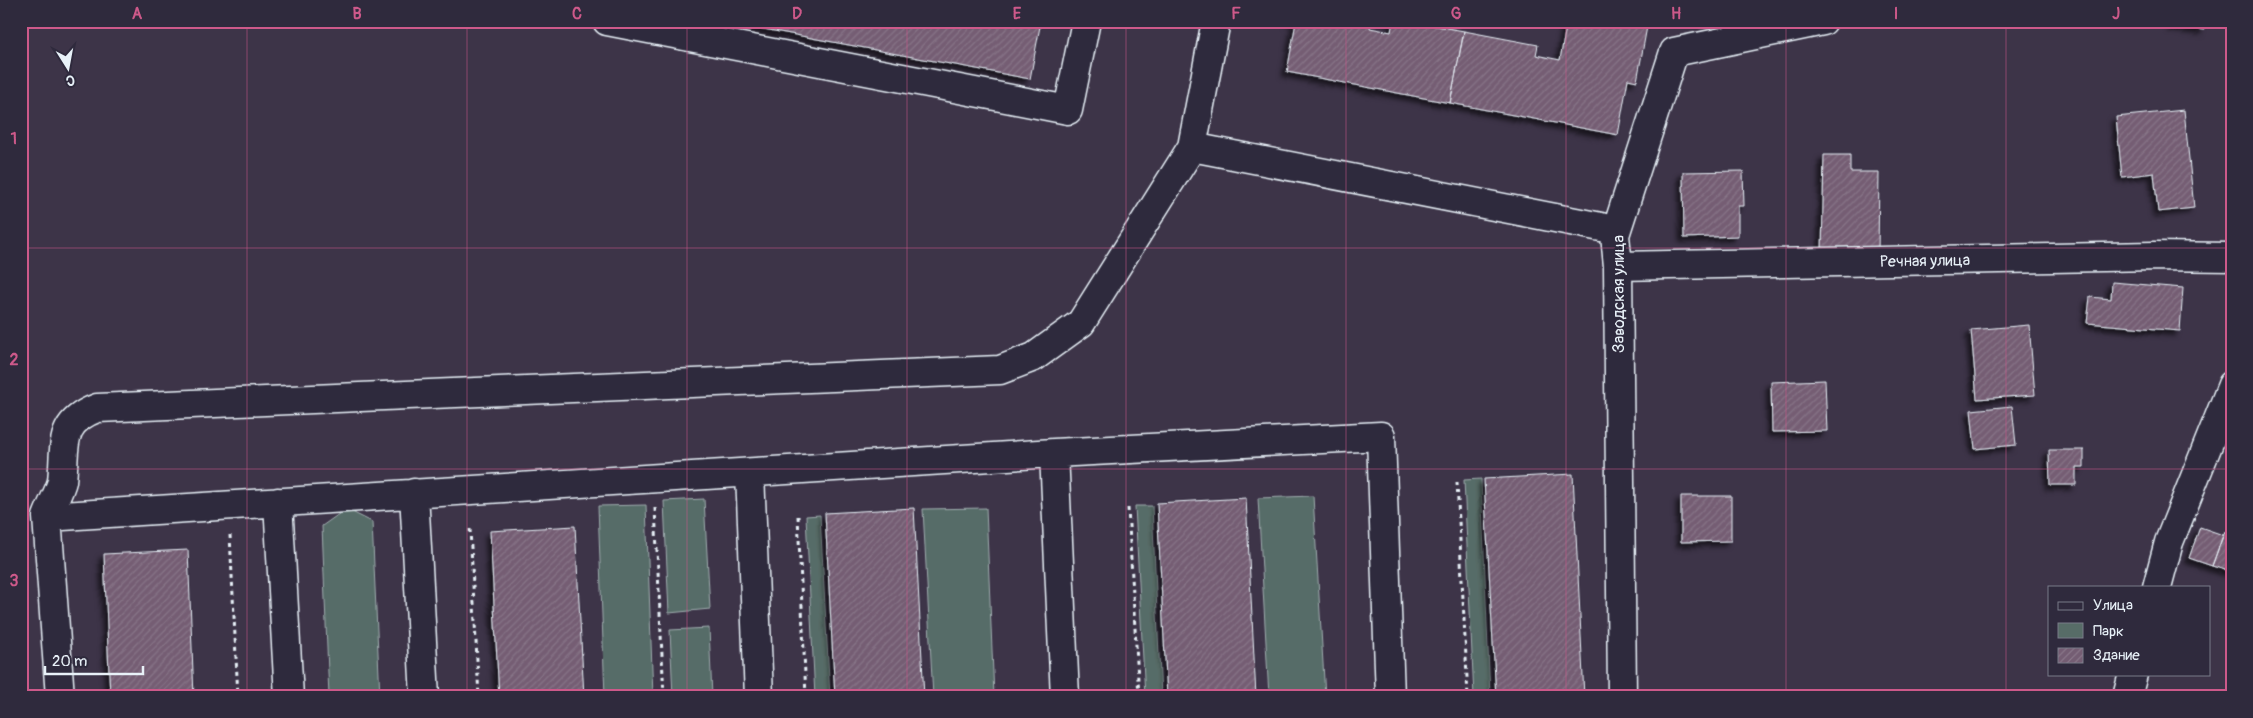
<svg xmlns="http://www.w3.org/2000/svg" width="2253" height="718" font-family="Pangolin,sans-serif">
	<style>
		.green { fill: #576c67; stroke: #a0aeb0 }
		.building { fill: url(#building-hatch); stroke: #e8f1f8; filter: url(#shadow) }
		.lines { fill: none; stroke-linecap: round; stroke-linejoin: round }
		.minor-casing { stroke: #e8f1f8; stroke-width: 31 }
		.path { stroke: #e8f1f8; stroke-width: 3; stroke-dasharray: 4 4; stroke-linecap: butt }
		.minor { stroke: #2f2a3d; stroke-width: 28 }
		.grid { fill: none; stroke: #cd598a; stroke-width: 1; stroke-opacity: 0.55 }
		.labels { text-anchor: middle; stroke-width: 4; stroke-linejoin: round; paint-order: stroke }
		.street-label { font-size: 16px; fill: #e8f1f8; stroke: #2f2a3d }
		.neatline { fill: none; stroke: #cd598a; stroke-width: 2 }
		.grid-label { font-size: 16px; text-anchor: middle; font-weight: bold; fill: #cd598a }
	</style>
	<defs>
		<pattern id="building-hatch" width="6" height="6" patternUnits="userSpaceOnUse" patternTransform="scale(1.25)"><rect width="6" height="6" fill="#745d73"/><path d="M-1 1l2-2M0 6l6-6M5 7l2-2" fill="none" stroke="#887588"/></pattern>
		<filter id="shadow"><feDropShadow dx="-4.5" dy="4.5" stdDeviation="2.5" flood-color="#0009"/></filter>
	</defs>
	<rect width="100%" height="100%" fill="#3d3448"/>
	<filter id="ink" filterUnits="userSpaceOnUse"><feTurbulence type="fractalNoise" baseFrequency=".02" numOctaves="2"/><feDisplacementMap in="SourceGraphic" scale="10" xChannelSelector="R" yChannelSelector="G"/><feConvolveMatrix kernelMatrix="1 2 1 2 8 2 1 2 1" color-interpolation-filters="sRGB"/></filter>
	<g filter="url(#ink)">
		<path class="green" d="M1481 479 1490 697H1474L1464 480Z
			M1313 496 1325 697H1269L1258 498Z
			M704 499 710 609 669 613 664 501Z
			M646 505 653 697H605L598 506Z
			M1135 506H1152L1161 697H1145Z
			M986 508 994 697H933L923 509Z
			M346 509 372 522 380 697H329L322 526Z
			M820 515 830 697H815L806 516Z
			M709 628 712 697H673L670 630Z"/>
		<path class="building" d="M754 21H1041L1030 79 753 27Z
			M1290 21H1371L1370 28 1391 32 1393 21H1408L1464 31 1450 103 1287 72 1296 22Z
			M1567 21H1648L1637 81 1628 79 1618 135 1450 103 1464 31 1538 45 1536 55 1560 60Z
			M2173 21H2205V30L2173 26Z
			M2184 110 2194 208 2158 212 2154 173 2122 177 2116 117Z
			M1824 155H1850V172H1879L1878 254H1822Z
			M1743 171 1744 206H1738V236L1684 238 1683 172Z
			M2112 282 2183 288 2180 331 2087 323 2090 297 2111 299Z
			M2029 325 2035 395 1977 399 1971 330Z
			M1825 380 1827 431 1772 432 1771 382Z
			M2012 406 2016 445 1975 449 1971 410Z
			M2049 450H2084V467H2076V485H2050Z
			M1573 474 1584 697H1496L1484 479Z
			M1681 496H1731V541L1681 542Z
			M1246 498 1256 697H1167L1157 503Z
			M914 508 924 697H835L825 513Z
			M575 526 584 697H499L490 531Z
			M2200 527 2223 535 2212 566 2189 558Z
			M2225 531 2232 534V572L2212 566Z
			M188 550 194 697H110L104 554Z"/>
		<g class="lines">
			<defs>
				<path id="minor" d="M607 21 1068 110 1086 21
					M1192 147 1601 227
					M1618 266 2154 256 2232 257
					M1054 453 1065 697
					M750 473 759 697
					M414 493 425 697
					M278 502 289 697
					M47 517 1054 453 1381 436 1390 697
					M2157 587 2169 542 2232 385
					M60 697 47 517C51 506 60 490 62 481 66 446 57 423 97 408L1000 370 1034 357 1081 323 1192 147 1216 21
					M1622 697 1618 266 1615 235 1674 52 1823 21
					M2127 697 2133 674"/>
			</defs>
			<use href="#minor" class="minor-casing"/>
			<path class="path" d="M1457 482 1468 697
				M655 508 664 697
				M1128 508 1139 697
				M798 516 806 697
				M470 529 479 697
				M230 535 238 697"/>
			<use href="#minor" class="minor"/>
		</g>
	</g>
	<path class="grid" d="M247 21V697M467 21V697M687 21V697M907 21V697M1126 21V697M1346 21V697M1566 21V697M1786 21V697M2006 21V697M21 248H2232M21 469H2232"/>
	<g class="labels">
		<g class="street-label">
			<text transform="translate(1925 260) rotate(-1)" y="6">Речная улица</text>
			<text transform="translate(1618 294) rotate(-90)" y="6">Заводская улица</text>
		</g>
	</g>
	<rect width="2253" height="718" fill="none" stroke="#2f2a3d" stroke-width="55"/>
	<rect x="2048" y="586" width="162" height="90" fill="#2f2a3d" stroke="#797a88"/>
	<rect x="2058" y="602" width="25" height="8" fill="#2f2a3d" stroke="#797a88"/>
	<text x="2093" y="610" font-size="15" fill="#e8f1f8">Улица</text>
	<rect x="2058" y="623" width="25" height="15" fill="#576c67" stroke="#797a88"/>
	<text x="2093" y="636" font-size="15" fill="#e8f1f8">Парк</text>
	<rect x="2058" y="648" width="25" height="15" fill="url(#building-hatch)" stroke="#797a88"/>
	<text x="2093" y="660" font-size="15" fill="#e8f1f8">Здание</text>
	<g transform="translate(68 68) rotate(169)" stroke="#2f2a3d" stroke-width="4" paint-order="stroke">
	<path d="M0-4L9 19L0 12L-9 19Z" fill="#e8f1f8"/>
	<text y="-8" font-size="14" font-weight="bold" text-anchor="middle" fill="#e8f1f8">С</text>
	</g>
	<path d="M45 666v8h98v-8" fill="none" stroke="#e8f1f8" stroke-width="2.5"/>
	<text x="52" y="666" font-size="15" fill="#e8f1f8" stroke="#2f2a3d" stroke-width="4" paint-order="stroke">20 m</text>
	<rect x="28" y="28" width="2198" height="662" class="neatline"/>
	<g class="grid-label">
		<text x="137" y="19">A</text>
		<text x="357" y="19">B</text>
		<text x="577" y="19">C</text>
		<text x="797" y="19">D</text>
		<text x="1017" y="19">E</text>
		<text x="1236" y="19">F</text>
		<text x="1456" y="19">G</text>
		<text x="1676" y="19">H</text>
		<text x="1896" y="19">I</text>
		<text x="2116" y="19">J</text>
		<text x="14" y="144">1</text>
		<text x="14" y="365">2</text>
		<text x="14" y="586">3</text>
	</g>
</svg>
